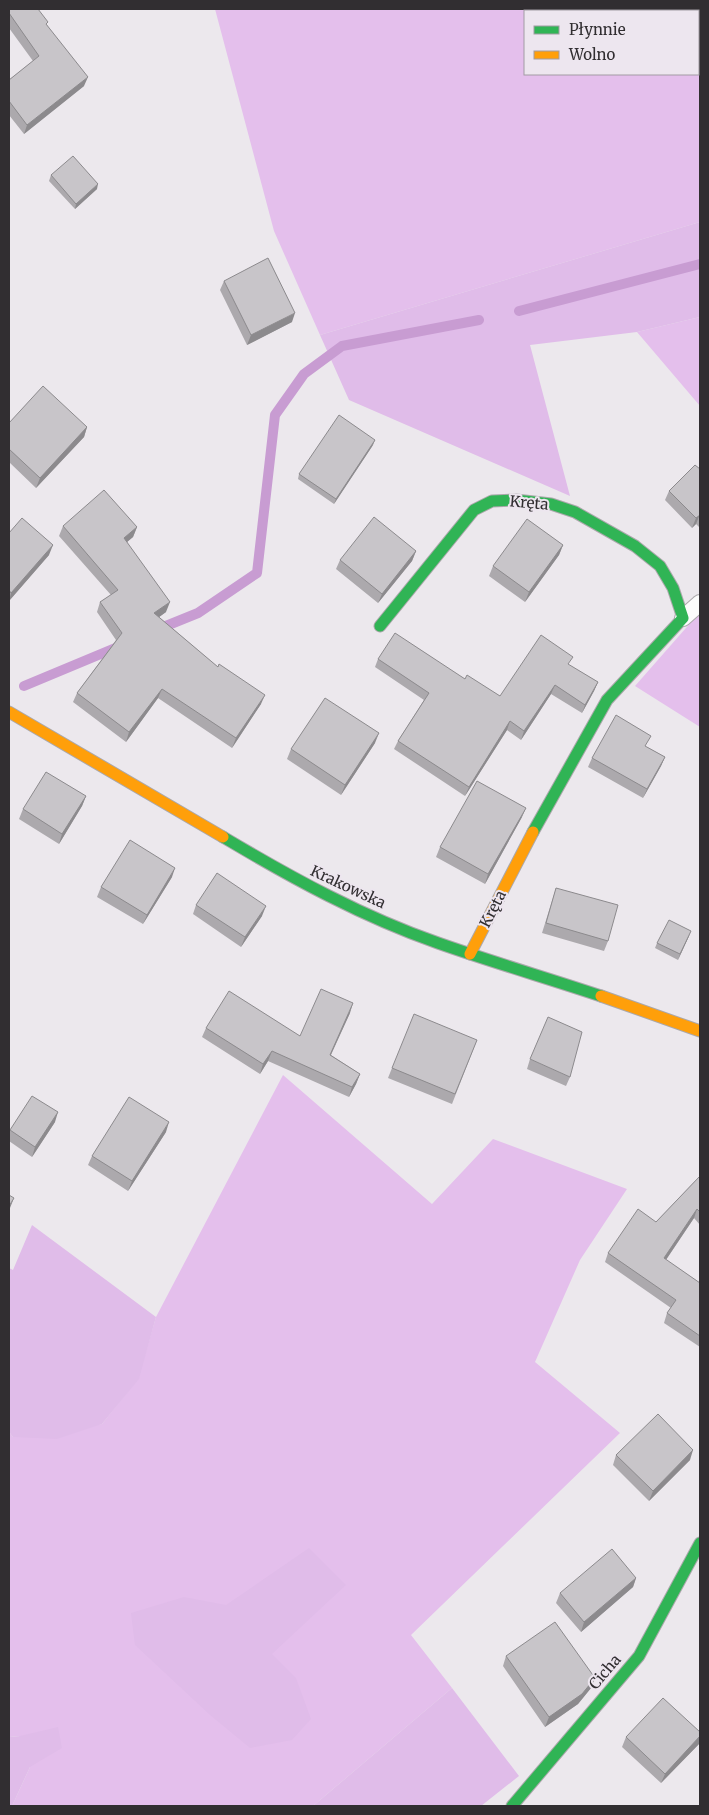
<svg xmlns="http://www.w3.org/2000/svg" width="709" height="1815" font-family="Merriweather,serif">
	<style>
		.green { fill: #e4bfec; fill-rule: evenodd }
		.forest { fill: #e0bce9 }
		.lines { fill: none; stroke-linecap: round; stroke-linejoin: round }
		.stream { stroke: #c89cd2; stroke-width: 10 }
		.lane-casing { stroke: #aba8ab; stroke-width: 18 }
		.fast-casing { stroke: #aba8ab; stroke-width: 13 }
		.slow-casing { stroke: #aba8ab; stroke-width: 13 }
		.lane { stroke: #fcfcfc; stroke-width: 16 }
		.fast { stroke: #30b455; stroke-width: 11 }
		.slow { stroke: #ff9f0a; stroke-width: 11 }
		.wall { fill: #aca9ad }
		.shaded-wall { fill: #8c8a8d }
		.building { fill: #c8c5c9; stroke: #8c8a8d }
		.labels { text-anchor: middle; stroke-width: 4; stroke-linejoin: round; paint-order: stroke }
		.street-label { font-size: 15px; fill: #312e31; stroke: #ede6ef }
	</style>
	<rect width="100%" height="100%" fill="#ece8ed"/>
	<path class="green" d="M215 9H700V222L320 335 274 231ZM525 11H698V74H525Z
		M700 317V406L637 332Z
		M700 612V727L635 686Z
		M283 1075 432 1204 493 1139 627 1189 580 1260 535 1362 620 1433 411 1635 452 1688 313 1806H12L30 1767 20 1736 9 1737V1432L13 1437 102 1424 138 1379 156 1317Z"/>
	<path class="forest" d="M700 222V317L637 332 530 345 570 496 349 400 320 335Z
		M32 1225 156 1317 139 1379 102 1424 57 1439 13 1437 9 1432V1268L13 1270Z
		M309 1548 346 1585 272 1654 296 1678 311 1719 292 1740 250 1748 210 1715 135 1645 131 1613 184 1597 226 1605Z
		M452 1688 519 1776 481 1806H313Z
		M58 1727 62 1748 30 1767 12 1806H9V1737L20 1736Z"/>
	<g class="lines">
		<path class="stream" d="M519 311 700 264
			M156 630 198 613 257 573 275 415 304 374 342 346 479 320
			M24 686 120 646"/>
		<defs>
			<path id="lane" d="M683 618 700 603"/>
			<path id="fast" d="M380 626 474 510 492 501 516 500 551 504 575 512 635 546 660 566 673 588 683 618 607 700 533 832
				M223 837C292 878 363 917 438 943 492 962 547 978 601 996
				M512 1806 639 1656 700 1543"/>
			<path id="slow" d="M9 712 223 837
				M470 954 533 832
				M601 996 700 1031"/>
		</defs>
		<use href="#lane" class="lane-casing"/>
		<use href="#fast" class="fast-casing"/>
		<use href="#slow" class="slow-casing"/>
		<use href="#lane" class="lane"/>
		<use href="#fast" class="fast"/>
		<use href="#slow" class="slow"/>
	</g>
	<path class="wall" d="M9 9 47 25 84 86 24 134 9 115V80L33 61 9 28Z
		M51 175 97 189 75 209 49 181Z
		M224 281 292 322 247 345 220 290Z
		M9 423 87 427 84 437 36 488 9 462Z
		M373 445 334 504 298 479 299 474Z
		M700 469V528L696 524 692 528 665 500 669 491Z
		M63 526 137 527 133 537 127 542 166 612 159 617 261 704 232 748 158 698 126 742 73 702 77 693 116 640 97 612 100 602 111 595 59 536Z
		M9 533 49 555 9 601Z
		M563 545 559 555 525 602 489 576 493 566Z
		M416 551 412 561 378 603 336 569 340 560Z
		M378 659 465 679 500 696 570 666 598 682 594 691 582 713 551 694 521 740 507 730 465 796 394 749 398 741 424 700 375 667Z
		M375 743 341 795 287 759 291 749Z
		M647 747 665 757 661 766 643 798 588 767 592 758Z
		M86 796 82 806 59 844 19 819 23 809Z
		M522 817 485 884 436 857 440 847Z
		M172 877 143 924 97 897 101 887Z
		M556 888 608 941 604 951 542 933Z
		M196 905 262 916 241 947 193 914Z
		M689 936 678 960 655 948 657 943Z
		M350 1013 331 1055 360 1074 356 1084 349 1097 268 1061 260 1074 202 1037 206 1028 300 1036Z
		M477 1040 452 1104 388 1078 392 1068Z
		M530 1059 570 1077 566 1086 527 1069Z
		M55 1122 32 1157 9 1141V1134L10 1130Z
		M166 1132 128 1191 88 1165 92 1156Z
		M700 1176V1225L694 1218 666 1260 700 1283V1347L664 1323 667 1313 671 1308 605 1262 608 1253 656 1222Z
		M616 1455 690 1460 649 1501 613 1465Z
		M636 1578 633 1587 581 1632 556 1603 560 1593Z
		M506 1656 591 1688 578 1704 545 1727 503 1666Z
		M700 1732V1739L699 1744 661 1783 622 1747 626 1737Z"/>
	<path class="shaded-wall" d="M88 77 84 86 24 134 27 125Z
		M98 184 97 189 75 209 76 204Z
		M295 313 292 322 247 345 251 335Z
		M87 427 84 437 36 488 40 478Z
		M375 440 373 445 334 504 336 499Z
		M700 514 696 524 692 528 696 518Z
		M137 527 133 537 121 547 124 538Z
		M53 545 49 555 9 601 11 593Z
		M563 545 559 555 525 602 529 592Z
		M416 551 412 561 378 603 382 594Z
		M170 602 166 612 151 623 154 613Z
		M598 682 594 691 582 713 585 705Z
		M555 685 551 694 521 740 524 731Z
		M162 689 158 698 126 742 129 732Z
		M265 695 261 704 232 748 236 738Z
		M510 721 507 730 465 796 469 787Z
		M379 733 375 743 341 795 345 785Z
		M665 757 661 766 643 798 647 789Z
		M86 796 82 806 59 844 62 834Z
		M526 808 522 817 485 884 488 874Z
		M175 868 172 877 143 924 147 915Z
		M266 906 262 916 241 947 245 937Z
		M691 931 689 936 678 960 680 954Z
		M353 1003 350 1013 326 1065 330 1055Z
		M272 1051 268 1061 260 1074 263 1064Z
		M360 1074 356 1084 349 1097 352 1087Z
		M58 1112 55 1122 32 1157 35 1147Z
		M169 1122 166 1132 128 1191 132 1181Z
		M14 1198 10 1208 9 1211V1206Z
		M697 1209 694 1218 661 1267 664 1258Z
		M693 1450 690 1460 649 1501 653 1491Z
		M636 1578 633 1587 581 1632 584 1622Z
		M595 1678 591 1688 578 1704 545 1727 549 1717Z
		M700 1736V1739L699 1744 661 1783 665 1774Z"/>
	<path class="building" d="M9 9H38L48 22 46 24 88 77 27 125 9 101V80L39 56 9 13Z
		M73 156 98 184 76 204 51 175Z
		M268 258 295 313 251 335 224 281Z
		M43 386 87 427 40 478 9 449V423Z
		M339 415 375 440 336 499 299 474Z
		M695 465 700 469V515L696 518 669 491Z
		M104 490 137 527 124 538 170 602 154 613 218 667 219 664 265 695 236 738 162 689 129 732 77 693 122 633 100 602 118 590 63 526Z
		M374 517 416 551 382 594 340 560Z
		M22 518 53 545 11 593 9 590V533Z
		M527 519 563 545 529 592 493 566Z
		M395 633 465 679 467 675 500 696 541 635 573 657 568 664 598 682 585 705 555 685 524 731 510 721 469 787 398 741 429 693 378 659Z
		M325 698 379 733 345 785 291 749Z
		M616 715 651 736 645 746 665 757 647 789 592 758Z
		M46 772 86 796 62 834 23 809Z
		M477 781 526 808 488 874 440 847Z
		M130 840 175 868 147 915 101 887Z
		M217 873 266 906 245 937 196 905Z
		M556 888 618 905 608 941 546 923Z
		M669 920 691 931 680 954 657 943Z
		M321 989 353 1003 330 1055 360 1074 352 1087 272 1051 263 1064 206 1028 229 991 300 1036Z
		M414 1014 477 1040 455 1094 392 1068Z
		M548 1017 582 1032 570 1077 530 1059Z
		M32 1096 58 1112 35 1147 10 1130Z
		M129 1097 169 1122 132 1181 92 1156Z
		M700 1176V1212L697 1209 664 1258 700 1283V1336L667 1313 676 1300 608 1253 638 1209 656 1222Z
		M9 1195 14 1198 9 1206Z
		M658 1414 693 1450 653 1491 616 1455Z
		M612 1549 636 1578 584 1622 560 1593Z
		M555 1622 595 1678 582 1694 549 1717 506 1656Z
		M663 1698 700 1732V1736L665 1774 626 1737Z"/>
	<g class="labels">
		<g class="street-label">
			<text transform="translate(529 503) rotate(5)" y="5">Kręta</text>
			<text transform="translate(348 887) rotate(25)" y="5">Krakowska</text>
			<text transform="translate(493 909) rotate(-63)" y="5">Kręta</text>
			<text transform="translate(605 1672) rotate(-50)" y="5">Cicha</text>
		</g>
	</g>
	<rect width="709" height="1815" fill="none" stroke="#312e31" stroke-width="20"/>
	<rect x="524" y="10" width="175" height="65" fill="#ede6ef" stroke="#a29ca3"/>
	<rect x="534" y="26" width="25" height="8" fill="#30b455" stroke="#a29ca3"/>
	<text x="569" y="35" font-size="15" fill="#312e31">Płynnie</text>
	<rect x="534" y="51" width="25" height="8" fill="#ff9f0a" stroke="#a29ca3"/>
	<text x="569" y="60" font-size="15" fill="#312e31">Wolno</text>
</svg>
